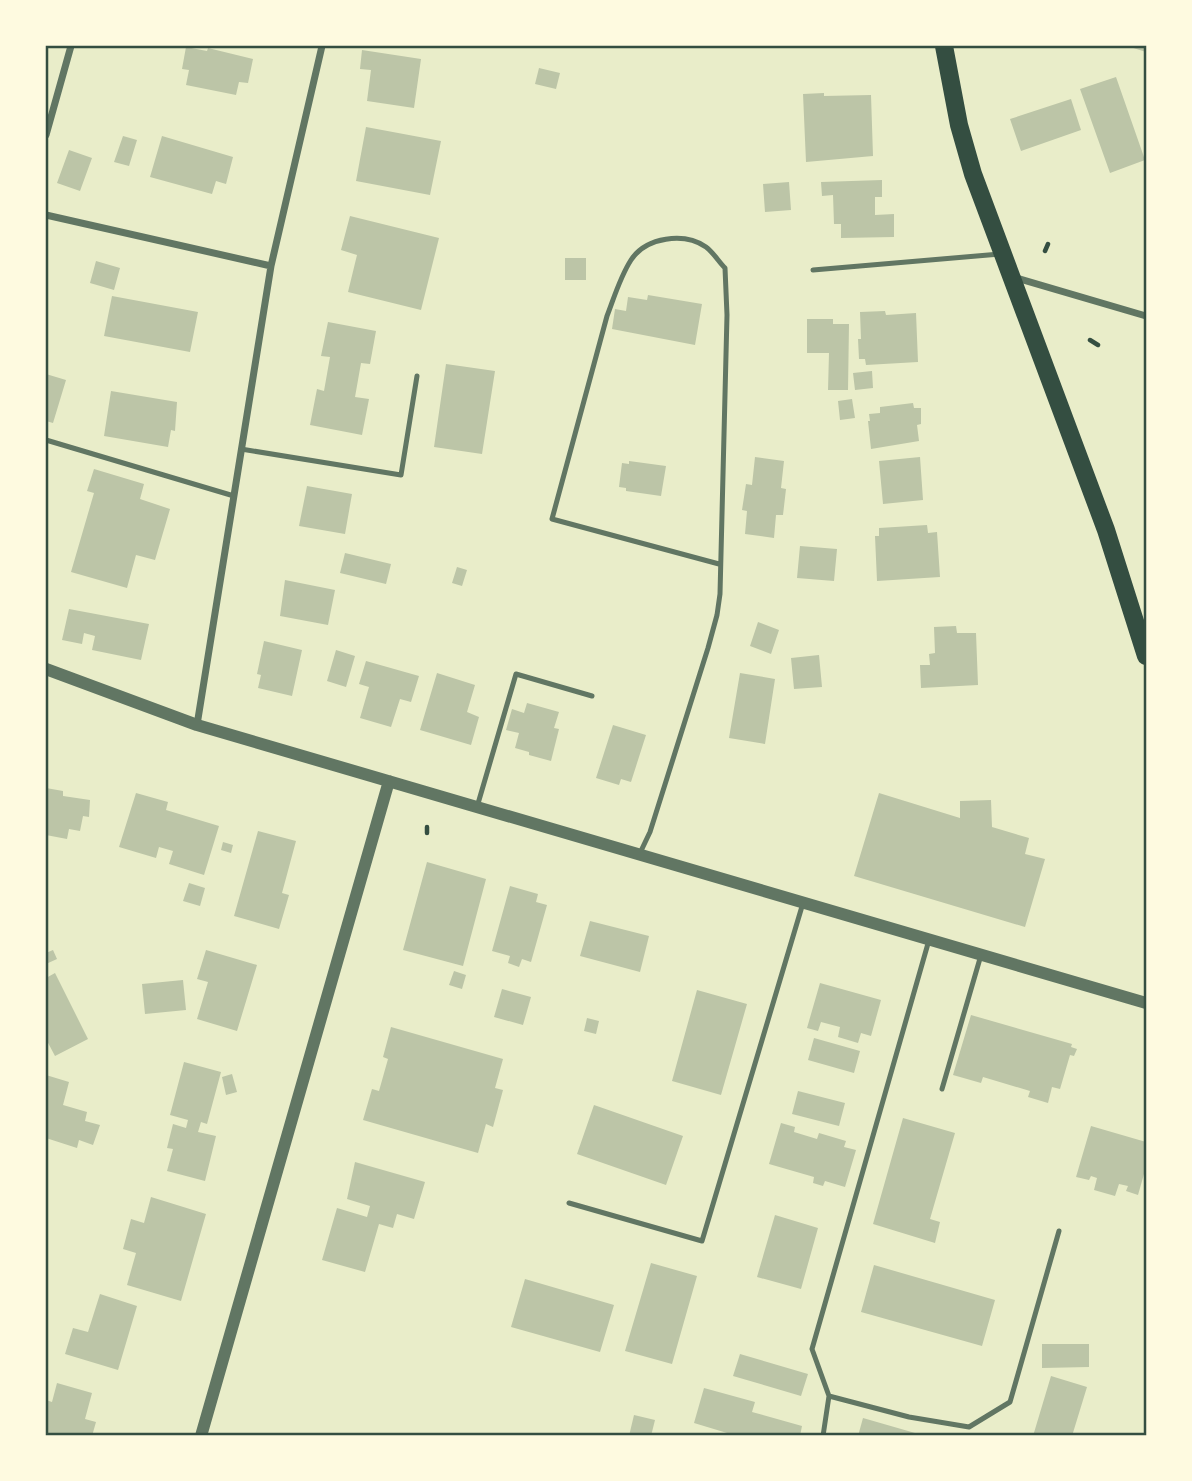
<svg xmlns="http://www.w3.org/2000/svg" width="1192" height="1481" font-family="Ubuntu,sans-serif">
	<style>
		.building { fill: #bcc5a7 }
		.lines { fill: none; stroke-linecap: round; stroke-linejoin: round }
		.path { stroke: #344e41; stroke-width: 4.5 }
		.service { stroke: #617663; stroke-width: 5 }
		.minor { stroke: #617663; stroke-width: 7 }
		.tertiary { stroke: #617663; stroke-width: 12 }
		.primary { stroke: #344e41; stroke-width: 18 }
		.neatline { fill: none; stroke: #344e41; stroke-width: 2.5 }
	</style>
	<rect width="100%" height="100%" fill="#e9edc9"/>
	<path class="building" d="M1127 46H1146V52Z
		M186 47 207 51 208 48 253 59 248 83 239 82 236 95 186 85 189 70 182 69Z
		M362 50 421 59 414 108 367 101 371 70 360 69Z
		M539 68 560 73 556 89 535 84Z
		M1116 77 1145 160 1110 173 1080 89Z
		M824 93V96L871 95 873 156 806 162 803 94Z
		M1071 99 1081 130 1021 151 1010 119Z
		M366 127 441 141 430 195 356 181Z
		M123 136 137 140 129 166 114 162Z
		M162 136 233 157 226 184 216 181 212 194 150 177Z
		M69 150 92 158 80 191 57 183Z
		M882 180V197H875V215L894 214V237L841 238V224H834L833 195 822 196 821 182Z
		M789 182 791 210 765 212 763 184Z
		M350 216 439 238 421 310 348 292 357 255 341 250Z
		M565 258H586V280H565Z
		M96 261 120 268 114 290 90 283Z
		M648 295 702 304 695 345 612 329 615 309 626 311 628 297 647 300Z
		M112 296 198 312 190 352 104 336Z
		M885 311 886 315 916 313 918 362 866 365 865 359H859L858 339H861L860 312Z
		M807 319H833V324H849L848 390H828L829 353H807Z
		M328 322 376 331 370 364 361 363 355 397 369 399 362 435 310 425 317 389 324 391 330 357 321 356Z
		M446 364 495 371 482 454 434 447Z
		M872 371 873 388 855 390 853 373Z
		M46 374 66 380 53 423 46 421Z
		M111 391 177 402 175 431 171 430 168 447 104 436Z
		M852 399 855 418 840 420 838 401Z
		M913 403 914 408H921V424L917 425 919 441 871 449 868 421H870L869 414 880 413V407Z
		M755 457 784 461 781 488 786 489 783 515H776L774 538 745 534 747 511 742 510 746 484 752 485Z
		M920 457 923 500 883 504 879 461Z
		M629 461 666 466 661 496 626 491V488L619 487 622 463 629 464Z
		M94 469 144 484 140 499 170 509 155 560 136 555 127 588 71 572 94 493 87 491Z
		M307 486 352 494 345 534 299 526Z
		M927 525 928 533 937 532 940 577 877 581 875 536H879V528Z
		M800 546 837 549 834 581 797 578Z
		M345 553 391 564 386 584 340 573Z
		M457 567 467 570 462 586 452 583Z
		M285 580 335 590 328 625 280 616Z
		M69 609 149 624 141 660 92 650 95 636 84 633 82 644 62 640Z
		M758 622 779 630 771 654 750 646Z
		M956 626 957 633H976L978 685 921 688 920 665H930L929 654 935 653 934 627Z
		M264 641 302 650 292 696 258 688 261 675 257 674Z
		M336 650 355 656 346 687 327 681Z
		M819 655 822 687 794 689 791 658Z
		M366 661 419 676 411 702 400 699 391 727 360 718 369 687 359 684Z
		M437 673 475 685 467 712 479 717 471 745 420 730Z
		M740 673 775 679 765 744 729 738Z
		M527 703 559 712 554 728 559 729 551 761 529 755V752L515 748 519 733 506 730 512 709 524 713Z
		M613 725 646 735 631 782 621 779 619 785 596 778Z
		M46 788 63 791V796L90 800 89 817 83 816 80 831 69 829 67 839 46 835Z
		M136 793 168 802 166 810 219 826 204 875 169 864 173 851 159 847 156 858 119 847Z
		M879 793 960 818V801L991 800 992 827 1029 838 1025 854 1045 859 1025 927 854 876Z
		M258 831 296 841 282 893 289 895 279 929 234 916Z
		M223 842 233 845 231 853 221 850Z
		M427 862 486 879 463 966 403 950Z
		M189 883 205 888 200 906 183 901Z
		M510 886 538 894 536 902 547 905 531 962 522 959 519 967 508 963 510 956 492 951Z
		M590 921 649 936 640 972 580 956Z
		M53 950 57 959 46 964V953Z
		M206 950 257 965 237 1031 197 1019 208 982 197 979Z
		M454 971 466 975 462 989 449 985Z
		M55 973 88 1039 55 1056 46 1039V978Z
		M183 980 186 1010 145 1014 142 984Z
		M820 983 881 1000 871 1036 861 1033 858 1043 838 1037 840 1027 821 1022 818 1031 807 1028Z
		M502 989 531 997 523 1025 494 1017Z
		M697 990 747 1004 721 1095 672 1081Z
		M971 1015 1072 1044 1071 1047 1077 1049 1074 1056 1070 1055 1060 1089 1052 1087 1048 1103 1028 1097 1030 1091 983 1077 981 1083 953 1075Z
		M587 1018 599 1021 596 1034 584 1031Z
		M391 1027 503 1059 495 1088 503 1090 493 1127 486 1124 478 1153 363 1120 372 1089 379 1091 388 1059 383 1057Z
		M814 1038 860 1051 854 1073 808 1060Z
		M184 1062 221 1072 207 1124 201 1122 198 1132 216 1136 205 1181 167 1171 173 1149 167 1148 173 1124 186 1128 188 1120 170 1115Z
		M232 1074 237 1092 226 1095 222 1077Z
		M46 1075 69 1082 63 1105 87 1112 85 1121 100 1125 93 1145 79 1140 77 1148 46 1138Z
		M798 1091 845 1103 839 1126 792 1114Z
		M594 1105 683 1136 666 1185 577 1154Z
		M903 1118 955 1133 930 1219 940 1222 935 1243 873 1224Z
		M781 1123 795 1127 794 1132 817 1139 819 1133 846 1141 844 1147 856 1150 845 1187 825 1181 823 1186 813 1183 814 1177 769 1164Z
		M1091 1126 1146 1142V1167L1138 1195 1126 1191 1128 1186 1119 1184 1115 1196 1094 1190 1097 1178 1091 1176 1089 1180 1076 1177Z
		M355 1162 425 1182 414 1219 397 1214 393 1228 379 1224 365 1272 322 1260 337 1208 367 1217 370 1206 347 1199Z
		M151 1197 206 1214 181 1301 127 1285 136 1253 123 1249 131 1219 144 1223Z
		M775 1215 818 1228 801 1289 757 1277Z
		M651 1263 697 1276 672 1364 625 1351Z
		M874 1265 995 1300 982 1346 861 1312Z
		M525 1279 614 1305 600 1352 511 1327Z
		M100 1294 137 1306 118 1370 65 1354 73 1328 88 1332Z
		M1042 1344H1089V1367L1042 1368Z
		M740 1354 808 1374 801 1396 733 1376Z
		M1051 1376 1087 1387 1072 1436H1033Z
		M57 1383 92 1393 85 1419 96 1422 92 1436H46V1400L52 1402Z
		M704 1388 755 1402 752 1412 802 1426 800 1436H737L694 1423Z
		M634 1415 655 1420 651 1436H629Z
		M863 1418 922 1435 921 1436H858Z"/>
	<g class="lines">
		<path class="path" d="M1045 251 1048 244
			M1090 340 1098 345
			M427 827V833"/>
		<path class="service" d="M813 270 1000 254
			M46 440 234 496
			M241 449 401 475 417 376
			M477 807 516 674 592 696
			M640 853 650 832 708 648 717 615 720 594 727 315 725 268C719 262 713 252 706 247 684 232 646 237 631 260 620 277 614 298 607 316L552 519 719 564
			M942 1089 981 955
			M569 1203 702 1241 803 903
			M829 1396 909 1417 969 1427 1010 1402 1059 1231
			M823 1436 829 1396 812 1349 929 940"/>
		<path class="minor" d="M46 135 71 46
			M46 215 271 266
			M1013 277 1146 316
			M197 725 271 266 322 46"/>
		<path class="tertiary" d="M46 669 197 725 1146 1003
			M201 1436 389 781"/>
		<path class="primary" d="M944 46 959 125 973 174 1106 530 1146 656"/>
	</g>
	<rect width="1192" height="1481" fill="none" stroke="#fefae0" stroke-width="94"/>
	<rect x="47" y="47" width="1098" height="1387" class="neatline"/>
</svg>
